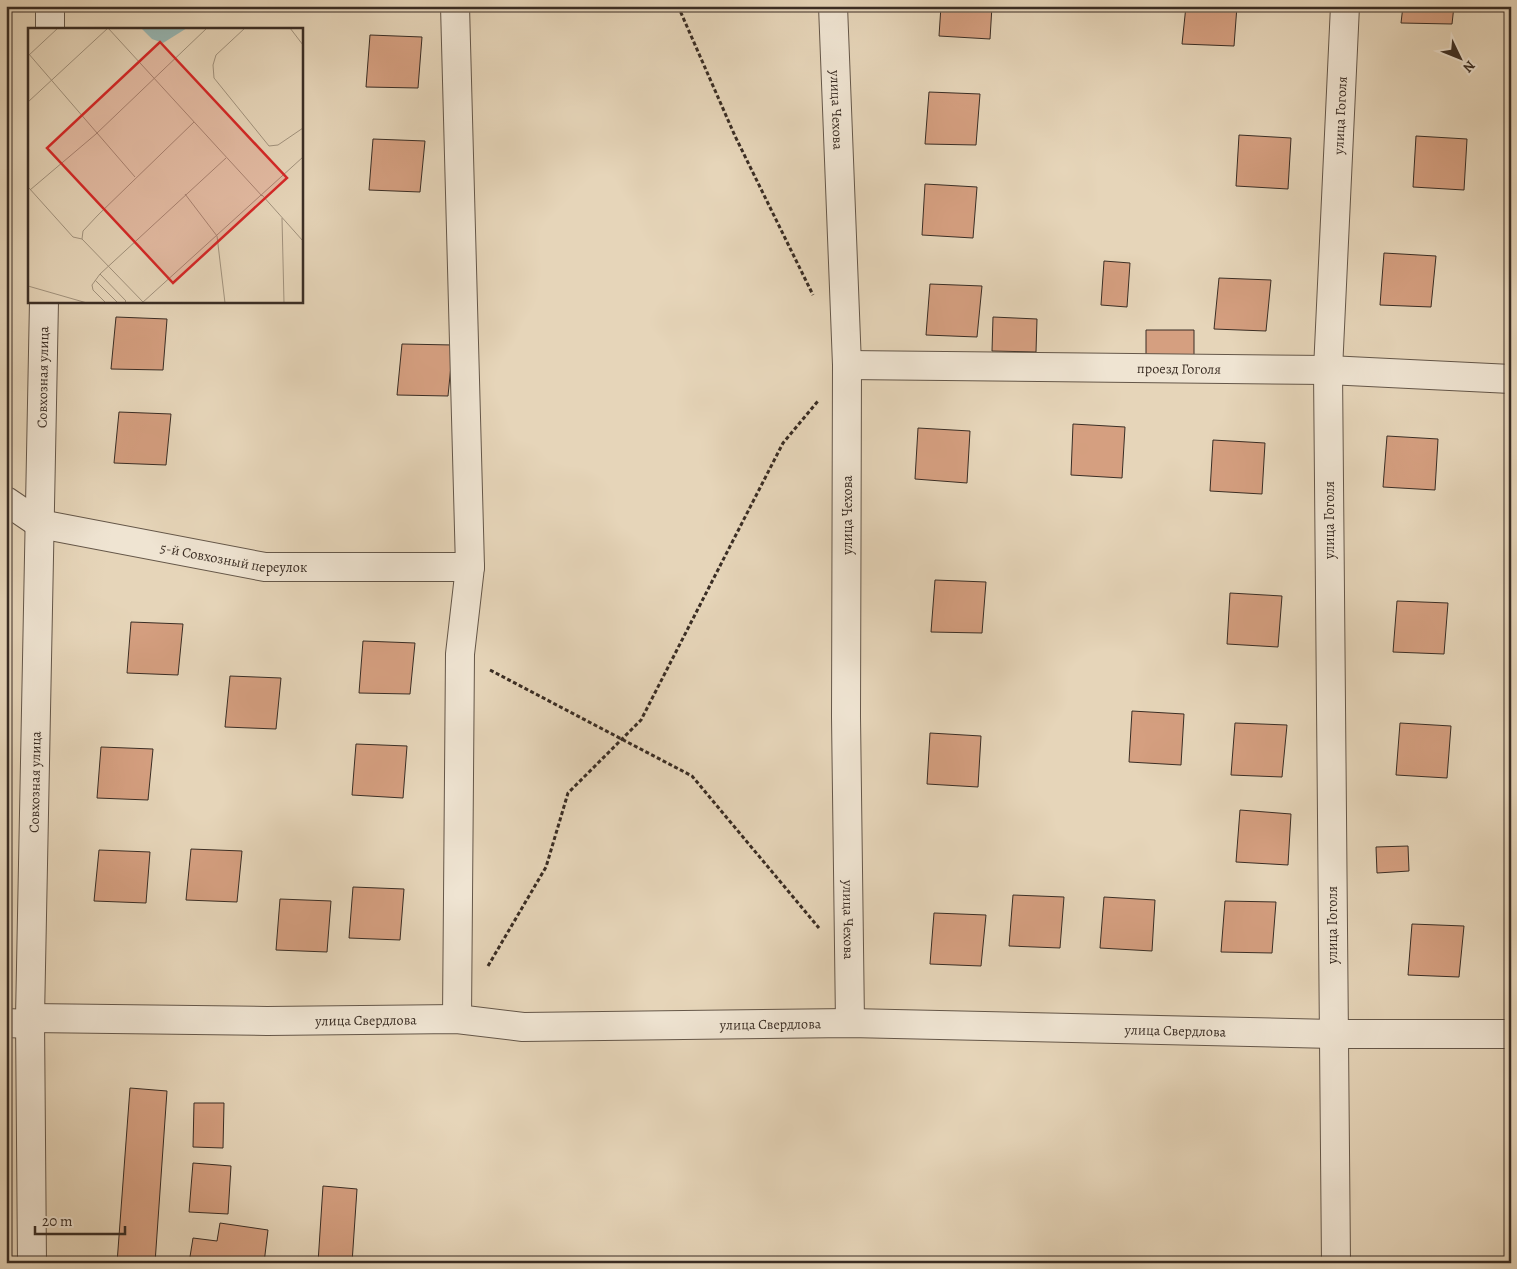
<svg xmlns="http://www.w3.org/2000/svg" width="1517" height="1269" font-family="Alegreya,serif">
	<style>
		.building { fill: #d59f80; stroke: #3a2d24 }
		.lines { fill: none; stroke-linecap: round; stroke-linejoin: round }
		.minor-casing { stroke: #655749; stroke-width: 30 }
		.path { stroke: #3a2d24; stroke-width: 3; stroke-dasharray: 4 2.5; stroke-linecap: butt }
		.minor { stroke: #efe4d2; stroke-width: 28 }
		.labels { text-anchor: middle; stroke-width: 4; stroke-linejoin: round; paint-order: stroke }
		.street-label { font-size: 14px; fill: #3a2d24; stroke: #efe4d2 }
		.inset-road { fill: none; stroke: #a1927d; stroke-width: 1 }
		.view { fill: #d62828; fill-opacity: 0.15; stroke: #d62828; stroke-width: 2.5 }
		.inset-edge { fill: none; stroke: #3a2d24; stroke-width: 2.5 }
	</style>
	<rect width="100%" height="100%" fill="#e6d5b9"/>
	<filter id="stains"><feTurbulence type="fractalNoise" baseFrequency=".004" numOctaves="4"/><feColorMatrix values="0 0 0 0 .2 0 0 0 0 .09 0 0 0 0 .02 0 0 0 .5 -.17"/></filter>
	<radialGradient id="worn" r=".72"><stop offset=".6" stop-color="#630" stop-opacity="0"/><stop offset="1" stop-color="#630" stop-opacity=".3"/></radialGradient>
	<path class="building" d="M941 6H992L990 39 939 36Z
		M1186 6H1237L1234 46 1182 44Z
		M1403 6H1454L1452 24 1401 23Z
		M370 35 422 37 418 88 366 87Z
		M929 92 980 94 976 145 925 144Z
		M1239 135 1291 138 1288 189 1236 186Z
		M1416 136 1467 139 1464 190 1413 187Z
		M373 139 425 141 420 192 369 190Z
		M925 184 977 187 973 238 922 235Z
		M1384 253 1436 256 1431 307 1380 305Z
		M1104 261 1130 263 1127 307 1101 305Z
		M1219 278 1271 280 1266 331 1214 329Z
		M930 284 982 286 977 337 926 335Z
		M116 317 167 319 163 370 111 369Z
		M993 317 1037 319 1036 352 992 351Z
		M1146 330H1194V360H1146Z
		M402 344 453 345 448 396 397 395Z
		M119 412 171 414 166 465 114 463Z
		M1073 424 1125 427 1122 478 1071 475Z
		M918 428 970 431 967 483 915 479Z
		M1387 436 1438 439 1435 490 1383 487Z
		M1213 440 1265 443 1262 494 1210 491Z
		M935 580 986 582 982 633 931 632Z
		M1230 593 1282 596 1278 647 1227 644Z
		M1397 601 1448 603 1444 654 1393 652Z
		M131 622 183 624 178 675 127 673Z
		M363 641 415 643 410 694 359 693Z
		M230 676 281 678 276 729 225 727Z
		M1132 711 1184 714 1181 765 1129 762Z
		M1235 723 1287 725 1282 777 1231 775Z
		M1400 723 1451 726 1447 778 1396 775Z
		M930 733 981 736 978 787 927 784Z
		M356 744 407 746 403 798 352 795Z
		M101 747 153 749 148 800 97 798Z
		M1240 810 1291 814 1288 865 1236 862Z
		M1408 846 1409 871 1377 873 1376 847Z
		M191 849 242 851 237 902 186 900Z
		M99 850 150 852 146 903 94 901Z
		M353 887 404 889 400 940 349 938Z
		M1013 895 1064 897 1060 948 1009 946Z
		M1104 897 1155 900 1152 951 1100 948Z
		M280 899 331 901 327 952 276 950Z
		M1225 901 1276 902 1272 953 1221 952Z
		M934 913 986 915 981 966 930 964Z
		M1412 924 1464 926 1459 977 1408 975Z
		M130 1088 167 1091 155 1263H117Z
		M194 1103H224L223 1148 193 1147Z
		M193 1163 231 1166 228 1214 189 1212Z
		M323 1186 357 1189 352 1263H318Z
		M220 1223 268 1230 264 1263H189L193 1238 217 1241Z"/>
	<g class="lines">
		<defs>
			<g id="minor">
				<path d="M455 6 470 567 460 654 457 1019"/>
				<path id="s1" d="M833 6 847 365 846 717 850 1023"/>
				<path d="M50 29V6"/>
				<path id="s2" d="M847 365 1328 370 1511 379"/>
				<path id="s3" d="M6 501 40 524 265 567H470"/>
				<path id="s4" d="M30 1018 267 1021 457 1019 523 1027 850 1023 1333 1034H1511"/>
				<path d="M6 1023 31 1024"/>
				<path id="s5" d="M32 1263 30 1018 44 301"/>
				<path id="s6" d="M1336 1263 1328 370 1345 6"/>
			</g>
		</defs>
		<use href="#minor" class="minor-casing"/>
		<path class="path" d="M678 6 735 136 813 295
			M490 670 692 776 819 928
			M488 966 546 867 568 793 641 720 783 443 818 401"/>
		<use href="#minor" class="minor"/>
	</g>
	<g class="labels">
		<g class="street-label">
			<text dy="5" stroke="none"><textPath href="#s1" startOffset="104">улица Чехова</textPath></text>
			<text dy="5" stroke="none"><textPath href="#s6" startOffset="1148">улица Гоголя</textPath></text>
			<text dy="5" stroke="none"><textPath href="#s2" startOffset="332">проезд Гоголя</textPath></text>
			<text dy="5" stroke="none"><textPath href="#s5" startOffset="886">Совхозная улица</textPath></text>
			<text transform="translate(847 515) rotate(-90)" y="5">улица Чехова</text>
			<text transform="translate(1329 520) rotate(-90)" y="5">улица Гоголя</text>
			<text dy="5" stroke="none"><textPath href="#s3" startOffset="238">5-й Совхозный переулок</textPath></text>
			<text dy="5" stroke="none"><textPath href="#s5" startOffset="481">Совхозная улица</textPath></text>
			<text dy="5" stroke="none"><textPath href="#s1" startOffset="914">улица Чехова</textPath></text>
			<text transform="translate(1332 925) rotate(-90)" y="5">улица Гоголя</text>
			<text dy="5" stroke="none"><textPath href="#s4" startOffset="336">улица Свердлова</textPath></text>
			<text dy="5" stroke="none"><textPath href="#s4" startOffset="741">улица Свердлова</textPath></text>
			<text dy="5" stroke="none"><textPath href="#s4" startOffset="1146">улица Свердлова</textPath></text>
		</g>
	</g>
	<g transform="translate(28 28)">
		<rect width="275" height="275" fill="#e6d5b9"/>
		<path d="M113 0H159L135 15 124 11Z" fill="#97b8b5"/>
		<path class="inset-road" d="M80 0 234 168M217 0 188 27 185 37 186 50 241 118 250 117 275 100M262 0 275 17M0 25 107 149M0 28 30 0M0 74 80 0M1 160 45 209 54 211 116 275M2 162 68 106 179 0M157 166 189 208 197 275M234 167 275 213M254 190 256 275M54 211 55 203 70 187 166 94M72 246 98 273 96 275M67 252 90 275M0 258 59 275M78 275 65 262 64 257 72 246 198 130M114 275 275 129"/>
		<path class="view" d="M132 14 259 150 145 255 19 120Z"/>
		<rect width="275" height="275" class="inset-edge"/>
	</g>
	<rect width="1517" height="1269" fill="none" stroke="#e6d5b9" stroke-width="25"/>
	<rect x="8" y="8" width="1502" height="1254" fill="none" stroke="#3a2d24" stroke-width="2.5"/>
	<rect x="12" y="12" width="1492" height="1244" fill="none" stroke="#3a2d24"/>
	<g transform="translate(1460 58) rotate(133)" stroke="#efe4d2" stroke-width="4" paint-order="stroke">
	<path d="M0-4L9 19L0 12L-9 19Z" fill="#3a2d24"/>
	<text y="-8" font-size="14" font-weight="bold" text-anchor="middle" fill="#3a2d24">N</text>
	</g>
	<path d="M35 1226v8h90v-8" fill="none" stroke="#3a2d24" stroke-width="2.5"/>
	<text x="42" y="1226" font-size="15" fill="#3a2d24" stroke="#efe4d2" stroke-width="4" paint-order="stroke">20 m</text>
	<rect width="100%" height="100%" filter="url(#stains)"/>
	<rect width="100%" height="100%" fill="url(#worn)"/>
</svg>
